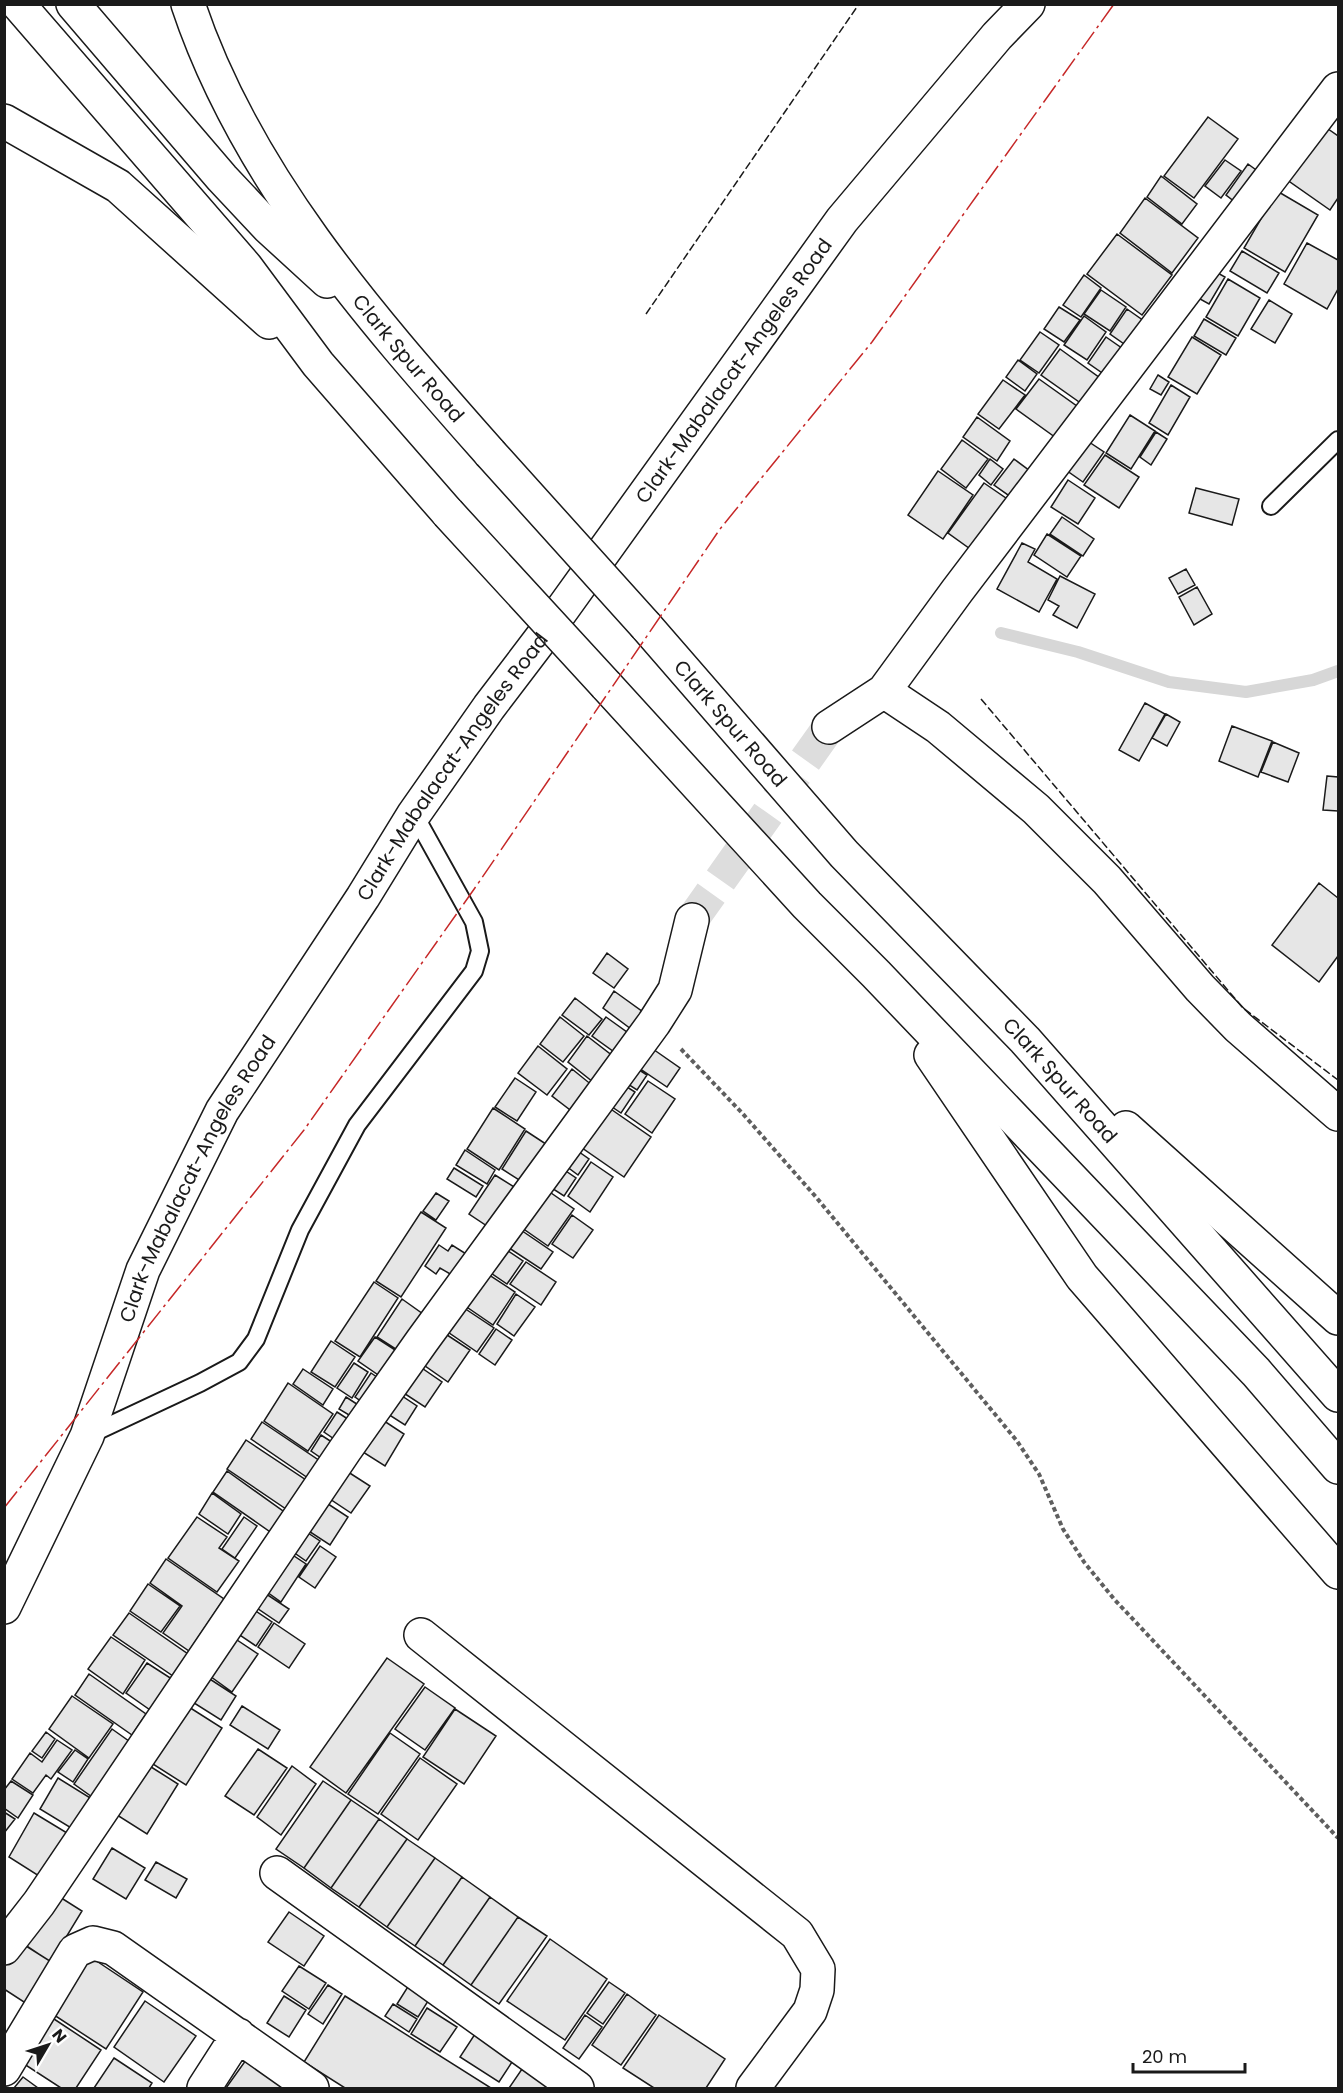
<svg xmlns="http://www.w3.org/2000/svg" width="1343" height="2093" font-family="Poppins,sans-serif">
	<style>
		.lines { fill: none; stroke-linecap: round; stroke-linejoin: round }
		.stream { stroke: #d7d7d7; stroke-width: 12 }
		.building { fill: #e6e6e6; stroke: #1a1a1a; stroke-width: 1.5 }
		.street-tunnel { stroke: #ddd; stroke-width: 33; stroke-dasharray: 33 16; stroke-linecap: butt }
		.lane-casing { stroke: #1a1a1a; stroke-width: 20 }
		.street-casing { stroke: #1a1a1a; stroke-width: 36 }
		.secondary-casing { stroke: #1a1a1a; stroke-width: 36 }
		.highway-casing { stroke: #1a1a1a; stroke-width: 36 }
		.path { stroke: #5f5f5f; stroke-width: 4; stroke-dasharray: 4.5 3; stroke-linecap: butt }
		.lane { stroke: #fff; stroke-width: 16 }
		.street { stroke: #fff; stroke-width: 33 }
		.secondary { stroke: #fff; stroke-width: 33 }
		.highway { stroke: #fff; stroke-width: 33 }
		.highway-bridge-casing { stroke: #1a1a1a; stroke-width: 36; stroke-linecap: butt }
		.highway-bridge { stroke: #fff; stroke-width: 33 }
		.fence { stroke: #1a1a1a; stroke-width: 1.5; stroke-dasharray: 8 3; stroke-linecap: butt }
		.power { stroke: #c62828; stroke-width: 1.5; stroke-dasharray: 21 4.5 3 4.5; stroke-linecap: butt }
		.labels { text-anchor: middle; stroke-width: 4.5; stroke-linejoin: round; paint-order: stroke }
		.street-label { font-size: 20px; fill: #1a1a1a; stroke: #fff }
	</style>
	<rect width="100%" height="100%" fill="#fff"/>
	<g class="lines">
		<path class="stream" d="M1001 633 1078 652 1169 682 1246 692 1313 680 1338 671"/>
	</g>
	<path class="building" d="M1208 117 1238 139 1194 198 1164 176Z
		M1321 124 1338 136V198L1330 210 1283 177Z
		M1225 160 1241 171 1221 198 1205 186Z
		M1248 164 1267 178 1244 209 1226 195Z
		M1161 176 1197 204 1182 224 1147 197Z
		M1277 191 1318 215 1285 272 1244 248Z
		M1145 198 1198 238 1172 273 1120 233Z
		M1117 234 1172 275 1142 315 1087 274Z
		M1307 243 1338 260V289L1327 309 1284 284Z
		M1242 251 1279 273 1267 293 1230 271Z
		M1207 267 1225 277 1209 304 1191 294Z
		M1084 275 1101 288 1081 317 1063 305Z
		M1228 279 1260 298 1238 336 1206 317Z
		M1101 290 1126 307 1110 331 1084 314Z
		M1269 300 1292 314 1275 343 1251 329Z
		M1059 307 1080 320 1064 342 1044 329Z
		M1127 309 1144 321 1127 346 1110 334Z
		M1084 316 1106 332 1087 360 1064 345Z
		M1204 319 1236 338 1226 355 1194 336Z
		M1040 332 1059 345 1039 373 1020 360Z
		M1106 337 1126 351 1108 377 1088 363Z
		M1192 337 1221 355 1197 394 1168 377Z
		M1060 349 1100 378 1082 404 1041 375Z
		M1018 360 1037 374 1025 391 1006 377Z
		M1158 375 1169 382 1161 395 1150 389Z
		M1039 379 1081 409 1059 440 1016 409Z
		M1003 380 1025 395 999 429 978 414Z
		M1171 385 1190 397 1168 435 1149 423Z
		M1130 415 1155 431 1131 469 1106 453Z
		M977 417 1010 441 997 461 963 437Z
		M1156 432 1167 439 1151 465 1140 457Z
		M1083 438 1104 452 1083 482 1063 468Z
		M962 440 988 459 966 488 941 469Z
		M1105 455 1139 477 1119 508 1084 485Z
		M990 459 1003 469 991 485 979 475Z
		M1014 459 1038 477 1018 502 994 485Z
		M938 471 973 495 943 539 908 515Z
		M1068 480 1095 498 1078 524 1051 507Z
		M984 483 1016 505 980 556 948 533Z
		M1196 488 1239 499 1232 525 1189 513Z
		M1062 517 1094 539 1083 556 1050 534Z
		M1047 534 1081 556 1067 577 1034 555Z
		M1022 543 1035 549 1028 562 1057 579 1039 612 997 589Z
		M1186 569 1195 585 1178 594 1169 578Z
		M1060 576 1095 594 1077 628 1053 615 1059 606 1048 600Z
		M1197 587 1212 614 1194 625 1179 597Z
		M1145 703 1165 714 1139 761 1119 750Z
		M1166 714 1180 722 1167 746 1152 738Z
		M1232 726 1272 741 1258 777 1219 761Z
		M1273 742 1299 753 1288 782 1261 772Z
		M1327 776 1338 777V811L1323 810Z
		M1319 883 1338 898V956L1319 982 1272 945Z
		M607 953 628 969 614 988 593 973Z
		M614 991 643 1012 631 1029 603 1008Z
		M575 998 602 1019 589 1035 562 1015Z
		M560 1017 584 1036 563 1062 540 1044Z
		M606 1017 631 1035 617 1054 592 1036Z
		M587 1036 618 1060 598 1086 568 1062Z
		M538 1046 567 1069 547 1095 518 1073Z
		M650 1047 680 1068 667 1087 636 1066Z
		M630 1064 647 1075 637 1090 620 1079Z
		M572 1069 598 1090 578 1116 552 1096Z
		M515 1078 536 1092 517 1121 495 1107Z
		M616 1080 635 1092 621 1113 602 1100Z
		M648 1081 675 1099 652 1133 625 1114Z
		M602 1103 651 1137 624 1177 575 1143Z
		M493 1108 525 1129 499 1170 467 1149Z
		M526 1131 552 1148 527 1185 502 1169Z
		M572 1147 589 1159 578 1175 562 1163Z
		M465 1150 495 1170 487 1184 456 1165Z
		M591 1162 613 1177 590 1212 568 1196Z
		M557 1165 576 1178 564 1196 544 1183Z
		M454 1168 483 1186 476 1197 447 1179Z
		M495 1175 519 1190 493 1230 469 1214Z
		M541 1186 574 1209 548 1246 515 1223Z
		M436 1193 449 1201 436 1220 423 1211Z
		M421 1212 446 1228 401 1297 376 1281Z
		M572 1215 593 1230 573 1258 552 1244Z
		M512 1224 553 1252 541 1269 500 1242Z
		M498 1244 523 1261 507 1284 482 1267Z
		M439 1245 448 1251 452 1245 471 1257 457 1278 440 1268 436 1274 425 1266Z
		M526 1262 556 1282 541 1305 510 1284Z
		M480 1269 515 1292 493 1325 458 1301Z
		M374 1282 398 1298 360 1357 335 1341Z
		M516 1294 535 1307 514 1336 497 1324Z
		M402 1299 430 1319 405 1355 377 1337Z
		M458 1304 494 1328 477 1352 442 1328Z
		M438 1329 470 1350 448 1382 418 1361Z
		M496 1329 512 1340 495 1365 479 1354Z
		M375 1337 403 1355 387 1381 358 1361Z
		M331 1341 355 1357 335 1387 311 1372Z
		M413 1362 442 1382 425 1407 396 1388Z
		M354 1363 368 1372 352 1398 337 1388Z
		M303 1369 333 1389 323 1405 293 1384Z
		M371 1373 387 1384 371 1408 355 1397Z
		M288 1383 333 1414 308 1451 264 1421Z
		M393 1390 417 1406 405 1425 380 1409Z
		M346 1397 366 1410 359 1421 339 1409Z
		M337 1412 357 1425 343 1445 324 1432Z
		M375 1415 404 1434 385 1466 355 1447Z
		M262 1422 320 1461 308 1478 251 1439Z
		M321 1435 338 1446 327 1462 311 1451Z
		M246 1440 309 1482 289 1511 227 1469Z
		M345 1470 370 1486 351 1513 327 1497Z
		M227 1471 290 1516 276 1536 213 1492Z
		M212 1493 241 1514 228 1534 199 1514Z
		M319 1498 348 1517 330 1545 301 1526Z
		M197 1517 227 1537 219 1548 239 1561 217 1592 168 1558Z
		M244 1517 257 1526 235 1558 222 1549Z
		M299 1527 320 1541 306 1561 286 1547Z
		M320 1546 336 1557 315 1588 299 1577Z
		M285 1550 306 1564 281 1602 260 1587Z
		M166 1559 224 1599 189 1651 163 1633 182 1606 150 1583Z
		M148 1584 180 1606 161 1632 130 1611Z
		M254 1586 289 1609 279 1623 245 1600Z
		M244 1603 272 1622 256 1646 228 1627Z
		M129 1613 188 1654 173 1676 113 1635Z
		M274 1623 305 1644 289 1668 258 1647Z
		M228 1634 258 1654 232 1692 203 1671Z
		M111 1637 145 1660 123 1694 88 1669Z
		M387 1658 424 1684 346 1793 310 1767Z
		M147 1663 175 1681 153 1712 126 1693Z
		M199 1672 236 1696 221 1720 183 1696Z
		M89 1674 146 1714 132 1735 75 1695Z
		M425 1687 455 1708 425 1750 395 1729Z
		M72 1696 113 1724 89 1758 49 1729Z
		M181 1702 222 1728 186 1785 145 1759Z
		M242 1706 280 1730 268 1749 230 1725Z
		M455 1709 496 1736 464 1784 423 1757Z
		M112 1729 133 1744 95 1799 74 1784Z
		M46 1732 55 1739 42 1758 32 1751Z
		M390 1733 420 1754 378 1814 348 1794Z
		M57 1740 72 1750 51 1779 46 1775 33 1793 12 1779 30 1753 42 1762Z
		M258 1749 287 1768 254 1815 225 1796Z
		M75 1750 88 1759 73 1782 58 1772Z
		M420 1758 457 1784 418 1840 381 1814Z
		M148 1765 178 1784 147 1834 117 1815Z
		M292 1766 316 1784 281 1835 257 1817Z
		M58 1778 100 1804 81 1834 40 1809Z
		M11 1781 33 1795 18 1818 4 1808V1790Z
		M323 1781 351 1800 304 1868 276 1849Z
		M351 1800 379 1819 331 1888 304 1868Z
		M4 1812 15 1819 4 1833Z
		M34 1813 77 1839 50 1883 9 1857Z
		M379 1819 407 1839 359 1907 331 1888Z
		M407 1839 435 1858 387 1927 359 1907Z
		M112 1848 145 1868 126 1899 93 1879Z
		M435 1858 462 1877 415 1946 387 1927Z
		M156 1862 187 1879 176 1898 145 1880Z
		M462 1877 490 1897 443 1965 415 1946Z
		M55 1894 82 1911 51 1962 24 1944Z
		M490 1897 518 1917 471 1985 443 1965Z
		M289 1912 324 1936 304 1966 268 1942Z
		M518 1917 547 1936 499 2004 471 1985Z
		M15 1939 53 1963 27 2004 4 1989V1956Z
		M550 1939 607 1979 565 2040 507 2001Z
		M89 1956 143 1992 106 2049 51 2013Z
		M299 1966 326 1983 309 2009 282 1991Z
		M609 1982 625 1993 603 2024 587 2013Z
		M328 1985 342 1994 323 2024 308 2014Z
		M409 1985 430 1998 418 2017 397 2004Z
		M627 1994 656 2015 621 2065 592 2045Z
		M284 1996 306 2010 289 2037 267 2023Z
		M345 1996 491 2088H345L304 2062Z
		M145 2001 196 2036 164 2082 114 2047Z
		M393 2004 417 2019 409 2032 385 2016Z
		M427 2008 457 2027 440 2052 411 2034Z
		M585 2015 602 2027 579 2059 563 2048Z
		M659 2015 725 2059 706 2088H654L623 2068Z
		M51 2017 101 2050 76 2088H61L21 2062Z
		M477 2031 516 2056 499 2082 460 2057Z
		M114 2058 152 2083 149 2088H94Z
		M246 2060 288 2088H226Z
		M522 2069 552 2088H509Z
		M23 2077 38 2088H14Z"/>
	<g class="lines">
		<path class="street-tunnel" d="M692 920 829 727"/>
		<defs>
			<path id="lane" d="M1271 506 1338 440
				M89 1435 200 1383 239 1362 256 1339 300 1230 357 1125 474 971 480 951 474 922 414 814"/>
			<path id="street" d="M884 691 938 727 1036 809 1107 880 1200 988 1238 1027 1338 1114
				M829 727 884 691 957 591 1338 89
				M421 1635 797 1934 818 1969 817 1990 810 2011 753 2088
				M277 1873 577 2088
				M4 1948 39 1903 345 1450 422 1341 654 1023 675 990 692 920
				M4 2069 75 1951 93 1943 113 1948 312 2088
				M204 2088 238 2035"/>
			<g id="secondary">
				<path id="s1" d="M4 1607 87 1436 143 1270 222 1111 363 897 414 814 489 707 543 636 842 220 997 36 1028 4"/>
			</g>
			<g id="highway">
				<path d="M18 4 246 267 318 364 448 513"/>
				<path d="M73 4 222 178 268 227 327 281"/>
				<path id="s2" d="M188 4C246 178 371 318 490 453"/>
				<path d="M4 121 118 186 269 322"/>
				<path id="s3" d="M646 626 844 854 1025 1040 1338 1395"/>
				<path d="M606 685 807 905 876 974 1256 1372 1338 1467"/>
				<path d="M931 1055 1082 1277 1338 1572"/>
				<path d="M1126 1128 1338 1318"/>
			</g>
		</defs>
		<use href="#lane" class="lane-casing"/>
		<use href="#street" class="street-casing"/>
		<use href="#secondary" class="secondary-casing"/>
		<use href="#highway" class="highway-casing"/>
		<path class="path" d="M681 1049 743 1114 816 1197 1017 1441 1039 1474 1063 1529 1084 1562 1114 1599 1338 1838"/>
		<use href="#lane" class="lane"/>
		<use href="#street" class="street"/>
		<use href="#secondary" class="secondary"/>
		<use href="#highway" class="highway"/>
		<defs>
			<path id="highway-bridge" d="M490 453 646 626
				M448 513 606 685"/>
		</defs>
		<use href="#highway-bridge" class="highway-bridge-casing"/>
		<use href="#highway-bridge" class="highway-bridge"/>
		<path class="fence" d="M646 314 859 4
			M981 699 1243 1008 1338 1080"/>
		<path class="power" d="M4 1508 304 1130 477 885 720 529 872 342 1114 4"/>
	</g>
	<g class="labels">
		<g class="street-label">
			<text dy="7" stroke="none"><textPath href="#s2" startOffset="420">Clark Spur Road</textPath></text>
			<text dy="7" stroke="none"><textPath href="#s1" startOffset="1443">Clark-Mabalacat-Angeles Road</textPath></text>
			<text dy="7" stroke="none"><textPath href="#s3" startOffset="129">Clark Spur Road</textPath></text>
			<text dy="7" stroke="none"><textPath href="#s1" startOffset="957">Clark-Mabalacat-Angeles Road</textPath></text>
			<text dy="7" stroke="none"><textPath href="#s3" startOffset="615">Clark Spur Road</textPath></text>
			<text dy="7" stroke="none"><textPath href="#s1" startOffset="471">Clark-Mabalacat-Angeles Road</textPath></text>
		</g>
	</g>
	<rect width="1343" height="2093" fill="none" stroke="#1a1a1a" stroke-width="12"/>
	<g transform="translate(48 2045) rotate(51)" stroke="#ffffff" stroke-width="4.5" paint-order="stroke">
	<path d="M0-4.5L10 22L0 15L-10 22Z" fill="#1a1a1a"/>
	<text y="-9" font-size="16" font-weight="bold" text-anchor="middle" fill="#1a1a1a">N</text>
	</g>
	<path d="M1133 2063v9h112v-9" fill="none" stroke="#1a1a1a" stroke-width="3"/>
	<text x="1142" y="2063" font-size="18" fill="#1a1a1a" stroke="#ffffff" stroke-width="4.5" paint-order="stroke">20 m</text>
</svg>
